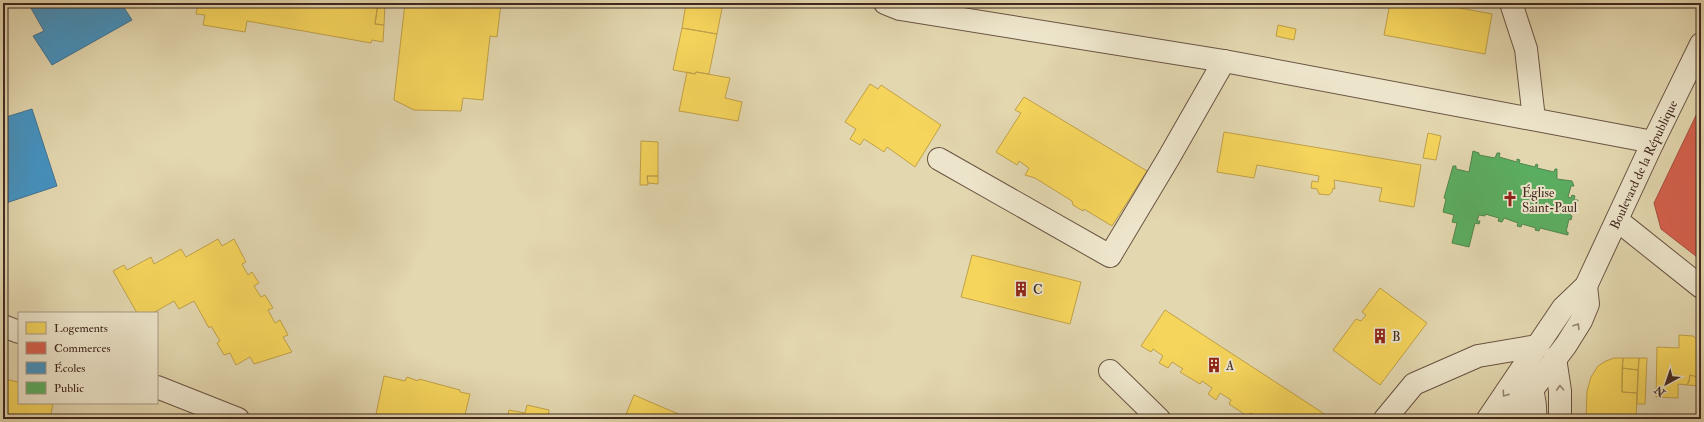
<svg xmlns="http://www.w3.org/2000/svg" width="1704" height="422" font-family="'IM FELL Double Pica',serif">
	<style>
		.homes { fill: #f6d55c; stroke: #c0a14a }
		.shops { fill: #d6604d; stroke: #a94f3f }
		.schools { fill: #4393c3; stroke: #427392 }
		.public { fill: #5aae61; stroke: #52864d }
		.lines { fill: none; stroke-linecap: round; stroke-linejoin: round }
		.minor-casing { stroke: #6a5443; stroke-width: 24 }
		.minor { stroke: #ede5cb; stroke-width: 22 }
		.oneway { stroke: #978675 }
		.labels { text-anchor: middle; stroke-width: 4; stroke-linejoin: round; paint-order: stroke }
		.street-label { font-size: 13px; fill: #41281f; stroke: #ede5cb }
		.poi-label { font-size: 13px; fill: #41281f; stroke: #ede5cb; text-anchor: start }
	</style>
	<rect width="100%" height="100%" fill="#e3d7af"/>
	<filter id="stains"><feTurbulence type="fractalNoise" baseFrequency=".005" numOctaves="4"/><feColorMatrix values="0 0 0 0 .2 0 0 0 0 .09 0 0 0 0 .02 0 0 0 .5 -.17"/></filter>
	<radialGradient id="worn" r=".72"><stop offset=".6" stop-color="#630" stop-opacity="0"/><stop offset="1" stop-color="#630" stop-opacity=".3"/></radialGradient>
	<path class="homes" d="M198 3H378L375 24 384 25 383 42 372 40 371 43 247 21 245 32 203 25 205 15 196 14Z
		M378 3H385L384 25 375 24Z
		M405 3H501L497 37 490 36 483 100 463 98 461 111 414 110 394 100Z
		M686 3H723L717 34 682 28Z
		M1390 3H1433L1492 14 1485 54 1384 35Z
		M1278 25 1296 29 1294 40 1276 36Z
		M682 28 717 34 709 74 696 72 695 74 673 70Z
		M687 72 695 74 696 72 730 78 725 98 742 102 738 121 679 111Z
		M870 84 878 89 881 85 941 125 915 167 887 147 884 152 864 139 860 145 850 139 856 129 845 122Z
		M1024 97 1147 171 1112 226 1084 209 1083 211 1073 205 1072 201 1035 178 1025 175 1029 168 1019 161 1017 165 996 152 1021 113 1015 110Z
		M1224 132 1421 165 1414 207 1379 201 1382 188 1334 180 1335 189 1333 188 1332 192 1329 195 1319 194 1317 189 1311 188 1312 181 1318 182 1319 176 1257 165 1254 178 1217 172Z
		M1428 133 1441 136 1436 160 1423 158Z
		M641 141 658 142V176H647L648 185H640Z
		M647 176H658V184L648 183Z
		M218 239 222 246 234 239 246 262 242 264 248 275 252 272 259 283 254 286 261 297 265 295 273 308 268 310 275 323 280 320 288 335 283 337 292 352 254 364 250 357 236 365 230 353 224 355 217 343 220 341 211 326 209 328 194 301 179 309 174 301 153 313H137L113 271 124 265 127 270 151 257 154 264 181 249 186 257Z
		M972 255 1081 282 1070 324 961 297Z
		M1380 288 1427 323 1380 385 1333 350 1356 319 1361 321 1366 315 1362 312Z
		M1165 310 1326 415 1324 419H1259L1251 413 1247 416 1229 404 1231 400 1220 393 1216 400 1208 394 1212 388 1202 381 1200 384 1180 372 1183 369 1172 362 1168 368 1159 363 1163 356 1153 349 1151 352 1141 346Z
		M1679 335 1693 336 1701 342V381L1694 376 1690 375 1689 381 1687 385 1678 384V398L1656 397 1657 347 1679 348Z
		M1614 358H1623L1622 392 1637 393 1636 419H1586L1587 391 1591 377 1598 366 1606 361Z
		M1623 358H1639L1638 370 1622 368Z
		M1639 358H1647L1645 404H1637Z
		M1622 368 1638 370 1637 393 1622 392Z
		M1690 375 1694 376 1701 381V386L1687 385 1689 381Z
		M384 376 405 381 407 377 418 381 419 379 460 390V392L470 394 464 419H375Z
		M3 379 19 382V403H53L50 419H3Z
		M634 395 690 419H624Z
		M527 405 549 410 548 418 553 419H507L509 410 525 413Z"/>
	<path class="shops" d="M1701 105V260L1661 229 1654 203Z"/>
	<path class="schools" d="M28 3H121L132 20 52 65 33 36 44 31Z
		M32 109 57 186 3 204V118Z"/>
	<path class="public" d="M1473 151 1479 153V155L1495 158 1497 153H1500L1499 157 1517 162V159L1520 160 1519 163 1535 167 1536 164 1538 165 1537 168 1554 172 1555 169H1557V179L1572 181 1574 186H1571L1568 197 1571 198 1572 195 1575 196 1574 200H1578L1577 204 1573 203 1570 215 1572 216 1571 220 1569 219 1566 232H1568V235L1540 228 1539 231 1535 230 1536 228 1522 224 1521 227 1517 226 1518 223 1504 218 1502 222 1498 221 1499 218 1485 214V216L1479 215 1477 221H1480L1479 224 1475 223 1469 247 1452 243 1457 223 1452 222 1454 215 1443 212 1446 199 1444 198 1453 166H1456V169L1469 172Z"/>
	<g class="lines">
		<defs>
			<g id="minor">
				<path d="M885 3 900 9 1224 61 1653 142"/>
				<path d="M1511 3 1526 49 1534 119"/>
				<path d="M939 159 1110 256 1168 159 1224 61"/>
				<path d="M1617 220 1701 287"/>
				<path d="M3 326 19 332"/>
				<path d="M1555 358 1560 391V419"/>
				<path d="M1110 371 1159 419"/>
				<path d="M1528 381C1534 393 1536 406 1535 419"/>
				<path d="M157 387 238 419"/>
				<path d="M1385 419 1414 384 1478 356 1537 346"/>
				<path id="s1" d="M1488 419 1563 308 1586 286 1653 142 1701 44"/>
				<path d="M1510 419 1566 345 1581 321 1588 304 1586 286"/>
			</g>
		</defs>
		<use href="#minor" class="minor-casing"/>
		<use href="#minor" class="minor"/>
	</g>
	<defs><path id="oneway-chevron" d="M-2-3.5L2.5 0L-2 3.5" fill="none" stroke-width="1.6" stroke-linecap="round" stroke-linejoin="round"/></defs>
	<g class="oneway">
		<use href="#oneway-chevron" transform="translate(1577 326) rotate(-58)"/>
		<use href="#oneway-chevron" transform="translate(1560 388) rotate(-93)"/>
		<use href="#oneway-chevron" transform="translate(1505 394) rotate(125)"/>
	</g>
	<defs>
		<symbol id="church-bare" viewBox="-9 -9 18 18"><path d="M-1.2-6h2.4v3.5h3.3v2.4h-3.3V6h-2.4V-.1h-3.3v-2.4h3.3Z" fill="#8f2418" stroke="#ede5cb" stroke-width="2.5" paint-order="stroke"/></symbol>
		<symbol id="building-bare" viewBox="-9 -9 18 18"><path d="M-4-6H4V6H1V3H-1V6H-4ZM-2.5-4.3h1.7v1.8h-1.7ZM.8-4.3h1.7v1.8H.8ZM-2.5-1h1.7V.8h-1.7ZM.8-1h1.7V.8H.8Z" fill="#8f2418" stroke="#ede5cb" stroke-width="2.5" paint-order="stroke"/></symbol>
	</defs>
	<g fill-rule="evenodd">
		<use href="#church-bare" x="1499" y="188" width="22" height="22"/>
		<use href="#building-bare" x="1010" y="278" width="22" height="22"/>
		<use href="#building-bare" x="1369" y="325" width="22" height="22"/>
		<use href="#building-bare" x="1203" y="354" width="22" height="22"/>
	</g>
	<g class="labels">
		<g class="street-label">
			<text dy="5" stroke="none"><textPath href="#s1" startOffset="300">Boulevard de la République</textPath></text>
		</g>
		<g class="poi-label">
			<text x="1522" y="197">Église<tspan x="1522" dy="15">Saint-Paul</tspan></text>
			<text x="1033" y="294">C</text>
			<text x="1392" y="341">B</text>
			<text x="1226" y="370">A</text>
		</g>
	</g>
	<rect width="1704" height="422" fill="none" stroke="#e3d7af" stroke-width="16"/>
	<rect x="4" y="4" width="1696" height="414" fill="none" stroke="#41281f" stroke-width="2"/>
	<rect x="8" y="8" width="1688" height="406" fill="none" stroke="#41281f"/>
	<rect x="18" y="312" width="140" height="92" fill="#ede5cb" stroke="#a89986"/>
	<rect x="26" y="322" width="20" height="12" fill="#f6d55c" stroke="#a89986"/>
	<text x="54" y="332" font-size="12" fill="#41281f">Logements</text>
	<rect x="26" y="342" width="20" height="12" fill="#d6604d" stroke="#a89986"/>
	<text x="54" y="352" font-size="12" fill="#41281f">Commerces</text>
	<rect x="26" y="362" width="20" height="12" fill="#4393c3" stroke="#a89986"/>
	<text x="54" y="372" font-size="12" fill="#41281f">Écoles</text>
	<rect x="26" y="382" width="20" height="12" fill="#5aae61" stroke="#a89986"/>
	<text x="54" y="392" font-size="12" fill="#41281f">Public</text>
	<g transform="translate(1666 384) rotate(220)" stroke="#ede5cb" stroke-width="3" paint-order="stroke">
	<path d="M0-3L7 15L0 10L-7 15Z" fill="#41281f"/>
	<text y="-6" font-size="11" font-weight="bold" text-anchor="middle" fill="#41281f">N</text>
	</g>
	<rect width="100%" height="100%" filter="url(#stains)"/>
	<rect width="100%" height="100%" fill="url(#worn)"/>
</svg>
